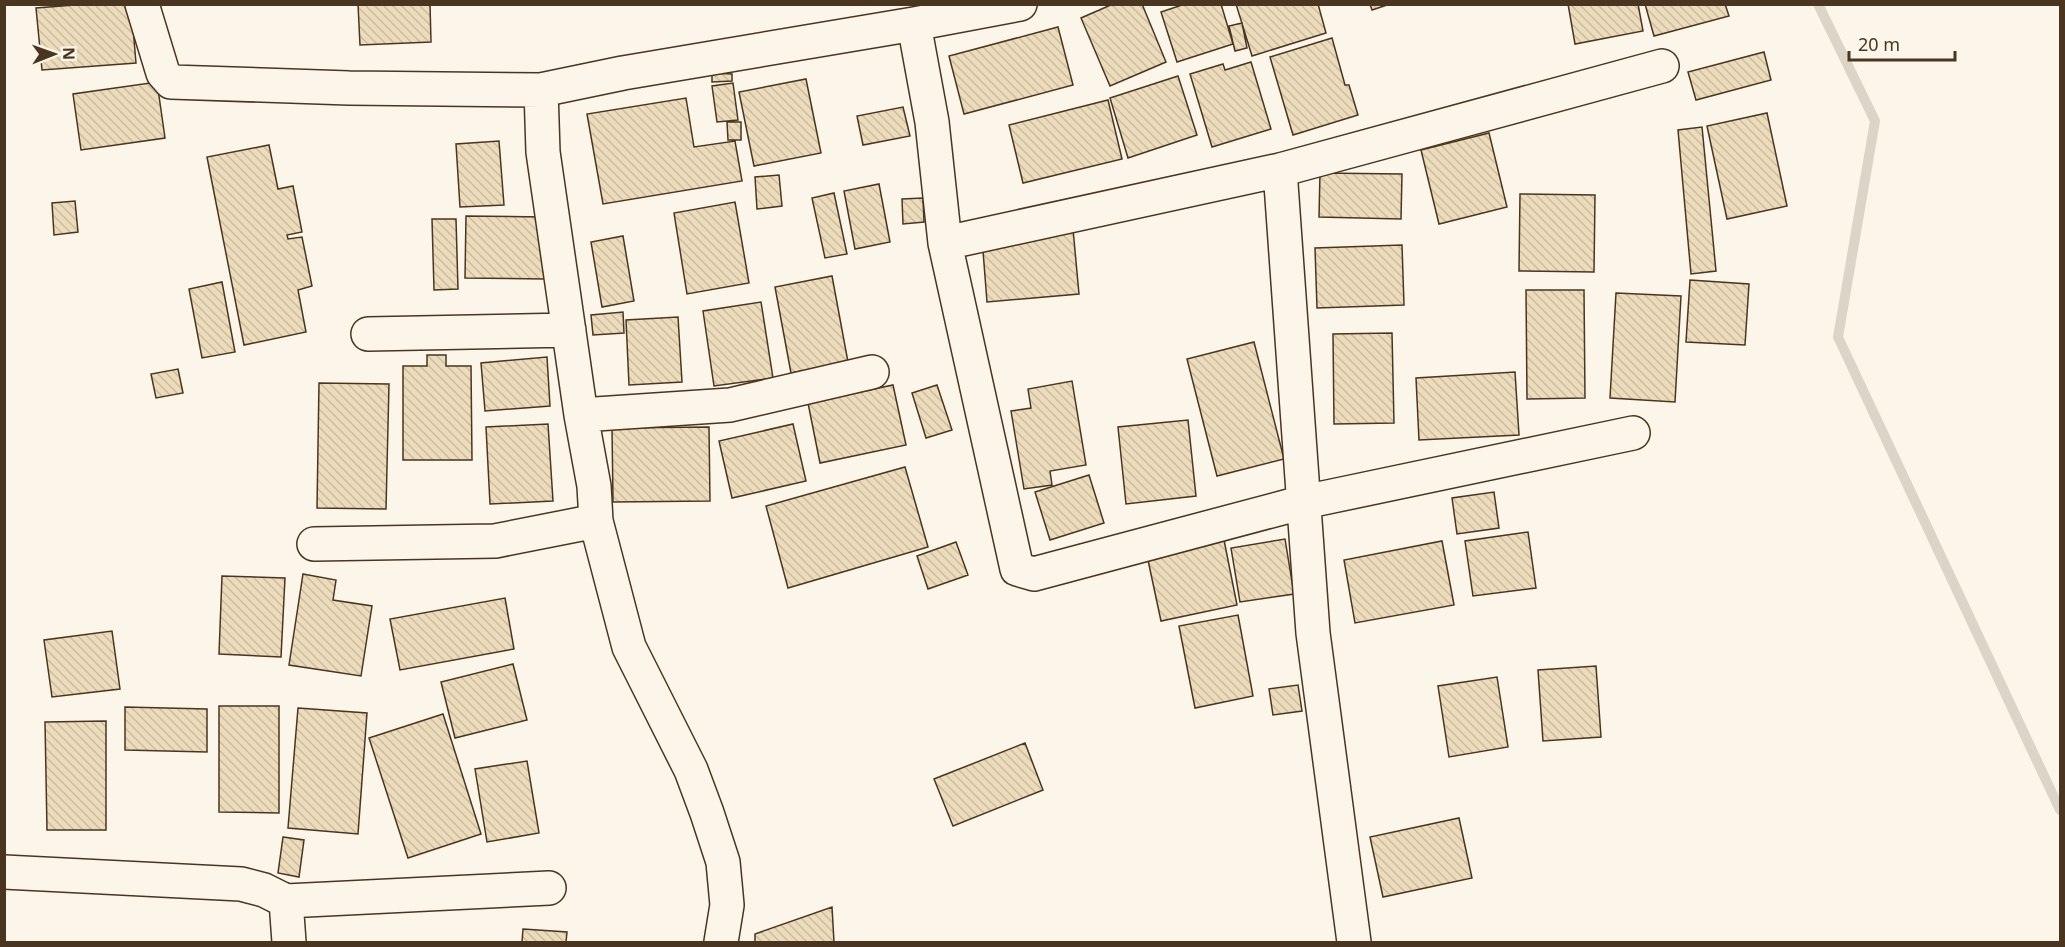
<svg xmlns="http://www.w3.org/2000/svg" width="2065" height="947" font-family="'Noto Sans',sans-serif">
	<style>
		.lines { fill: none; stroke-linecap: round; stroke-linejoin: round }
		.stream { stroke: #dcd4c6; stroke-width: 10 }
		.building { fill: url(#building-back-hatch); stroke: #4a3520; stroke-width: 1.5 }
		.minor-casing { stroke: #4a3520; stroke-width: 36 }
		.minor { stroke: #fbf6e9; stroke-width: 33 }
	</style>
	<defs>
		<pattern id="building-back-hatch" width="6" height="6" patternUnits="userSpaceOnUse" patternTransform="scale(1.5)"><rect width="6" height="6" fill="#ecdcbc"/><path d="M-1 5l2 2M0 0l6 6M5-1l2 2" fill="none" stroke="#ccbda1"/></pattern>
	</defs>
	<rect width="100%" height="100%" fill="#fbf6e9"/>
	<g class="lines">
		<path class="stream" d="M1818 4 1875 121 1838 337 2060 810"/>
	</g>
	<path class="building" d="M88 4H131L136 63 42 70 36 8Z
		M358 4H430L431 42 360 45Z
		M1113 4H1142L1166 62 1110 86 1081 18Z
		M1185 4H1221L1233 44 1177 62 1161 12Z
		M1236 4H1318L1326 33 1252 56Z
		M1370 4H1390L1372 10Z
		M1568 4H1638L1643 31 1575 44Z
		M1645 4H1725L1729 16 1654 36Z
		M1242 23 1247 48 1235 51 1229 26Z
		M1058 27 1073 85 964 114 949 56Z
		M1332 38 1345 85H1349L1358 115 1293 135 1270 57Z
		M1764 52 1771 80 1696 100 1688 72Z
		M1251 62 1271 129 1212 147 1190 74 1223 64 1225 70Z
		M712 73 732 74V81L712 82Z
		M1178 76 1197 135 1128 158 1110 98Z
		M806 79 821 153 754 166 739 92Z
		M157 82 165 138 81 150 73 94Z
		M733 83 738 120 717 122 712 86Z
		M686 98 694 147 735 141 742 181 603 204 587 114Z
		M1108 100 1122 159 1023 183 1009 125Z
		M903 107 910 136 863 145 857 116Z
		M1767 113 1787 206 1727 219 1707 126Z
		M727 122H741V140H728Z
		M1702 127 1716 271 1691 274 1678 130Z
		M1489 133 1507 207 1439 224 1421 150Z
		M499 141 504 205 460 207 456 144Z
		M269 145 278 189 293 186 302 232 287 235 288 239 302 237 312 286 298 290 306 332 244 345 207 157Z
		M1320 173 1402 174 1401 219 1319 217Z
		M779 175 782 206 757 209 755 177Z
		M879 184 890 242 855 249 844 191Z
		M834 193 847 254 825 258 812 198Z
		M1520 194 1595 195 1594 272 1519 271Z
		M923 198 924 222 903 224 902 199Z
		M75 201 78 232 54 235 52 203Z
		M735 202 749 283 687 294 674 213Z
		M466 216 546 217 545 279 465 278Z
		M432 219H456L458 289 434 290Z
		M1073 229 1079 294 987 302 982 238Z
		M623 236 634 301 602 307 591 242Z
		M1402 245 1404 305 1317 308 1315 248Z
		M832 276 848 362 791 373 775 287Z
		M1690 280 1749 284 1745 345 1686 342Z
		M222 282 235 352 202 358 189 289Z
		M1526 290H1584L1585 398 1527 399Z
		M1616 293 1681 296 1675 402 1610 398Z
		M761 302 773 378 714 386 703 311Z
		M623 312 624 333 593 335 591 315Z
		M678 317 682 382 629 385 626 320Z
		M1392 333 1394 423 1334 424 1333 334Z
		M1254 342 1284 459 1217 476 1187 359Z
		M427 355H446V366H471L472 460H403V366H427Z
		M547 357 550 406 485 411 481 363Z
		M178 369 183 393 156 398 151 374Z
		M1515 372 1519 435 1419 440 1416 378Z
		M1072 381 1086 465 1050 471 1052 485 1024 489 1011 411 1031 408 1028 389Z
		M319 383 389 384 386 509 317 508Z
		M893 385 906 445 820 463 808 403Z
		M937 385 952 430 926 438 912 393Z
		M1188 420 1196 496 1126 504 1118 427Z
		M548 424 553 501 490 504 486 427Z
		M793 424 806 481 732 498 719 441Z
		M709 427 710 501 613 502 612 428Z
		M905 467 928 547 788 588 766 506Z
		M1089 475 1104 523 1050 540 1035 492Z
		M1494 492 1499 528 1457 534 1452 498Z
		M1222 530 1237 605 1161 621 1145 546Z
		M1528 532 1536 588 1473 596 1465 541Z
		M1285 539 1294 594 1240 602 1231 548Z
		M1442 541 1454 605 1355 623 1344 560Z
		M956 542 968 575 928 589 917 556Z
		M303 574 336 580 333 600 372 606 361 676 289 665Z
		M222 576 285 578 281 657 219 654Z
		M505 598 514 649 400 670 390 619Z
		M1238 615 1253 696 1195 708 1179 626Z
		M112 631 120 689 52 697 44 640Z
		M513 664 527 720 455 738 441 682Z
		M1596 666 1601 737 1543 741 1538 670Z
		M1497 677 1508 747 1449 757 1438 686Z
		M1298 685 1302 711 1273 715 1269 689Z
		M219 706H279V813L219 812Z
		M125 707 207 709V752L125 750Z
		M298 708 367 713 358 834 288 828Z
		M443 714 481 834 408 858 369 738Z
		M106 721V830H47L45 722Z
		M1025 743 1043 790 953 826 934 779Z
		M527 761 539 833 487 842 475 769Z
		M1459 818 1472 878 1383 897 1370 837Z
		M283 837 304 840 299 877 278 873Z
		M832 907 834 942H755V934Z
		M523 929 567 932 566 942H522Z"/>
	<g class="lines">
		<defs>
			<path id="minor" d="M142 4 163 73 171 82 349 88 541 90
				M914 24 932 122 945 243 1017 569 1034 574 1304 502 1633 433
				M1280 170 1313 633 1354 942
				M945 243 1280 170 1662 66
				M368 334 569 330
				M581 415 730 405 872 372
				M314 544 495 541 596 521
				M4 872 241 884 264 890 286 901 289 942
				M286 901 549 888
				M721 942 727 905 723 862 707 813 691 770 629 647 596 521 594 486 581 415 543 152 541 90 623 73 914 24 1020 4"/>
		</defs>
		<use href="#minor" class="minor-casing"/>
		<use href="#minor" class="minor"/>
	</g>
	<rect width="2065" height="947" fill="none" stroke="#4a3520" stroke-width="12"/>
	<g transform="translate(54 54) rotate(89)" stroke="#fbf6e9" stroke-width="4.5" paint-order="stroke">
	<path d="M0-4.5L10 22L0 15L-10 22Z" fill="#4a3520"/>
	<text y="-9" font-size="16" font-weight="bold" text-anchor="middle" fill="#4a3520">N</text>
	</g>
	<path d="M1849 51v9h106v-9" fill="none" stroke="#4a3520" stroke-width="3"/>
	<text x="1858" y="51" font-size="18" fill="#4a3520" stroke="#fbf6e9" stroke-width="4.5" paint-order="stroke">20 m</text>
</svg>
